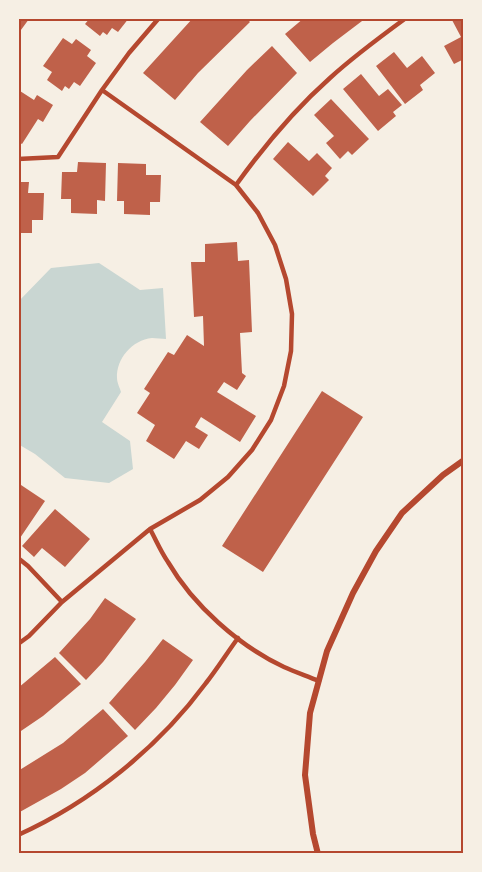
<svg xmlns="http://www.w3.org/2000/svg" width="482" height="872" font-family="'Crimson Pro',serif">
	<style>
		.water { fill: #c9d6d2 }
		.building { fill: #bf614a }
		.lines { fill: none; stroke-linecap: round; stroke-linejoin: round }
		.service { stroke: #b5482f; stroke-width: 4.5 }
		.minor { stroke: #b5482f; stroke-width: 6 }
		.neatline { fill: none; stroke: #b5482f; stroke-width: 2 }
	</style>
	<rect width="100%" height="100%" fill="#f6efe4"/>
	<path class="water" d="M99 263 140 290 163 288 166 339C162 339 156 338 152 338 132 340 116 359 117 378 117 383 120 388 121 392L102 422 130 441 133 469 109 483 65 478 35 454 18 444V302L51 268Z"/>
	<path class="building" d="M18 18 29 19 18 34Z
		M90 18H129L118 32 112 28 107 35 103 32 100 36 85 24Z
		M193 18H246L250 22 198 73 175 100 143 73Z
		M304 18H366L333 43 310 62 285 34Z
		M456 18H464V59L454 64 444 46 461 37 452 20Z
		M63 38 72 44 76 39 91 50 87 56 96 63 80 86 74 82 69 89 65 86 62 91 47 80 52 72 43 66Z
		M272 46 297 73 250 121 228 146 200 122 247 70Z
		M394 52 407 68 422 56 435 73 420 85 423 90 405 104 376 66Z
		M361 74 379 96 388 89 402 105 393 112 396 116 378 131 343 89Z
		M20 91 34 100 37 95 53 105 43 122 38 119 22 144 18 142V94Z
		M331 99 369 139 352 155 348 151 340 159 326 143 334 136 314 115Z
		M288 142 309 161 317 153 332 168 325 176 329 180 313 196 273 159Z
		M78 162 106 163 105 201 97 200V214L71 213V199H61L62 172H77Z
		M118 163 146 164V175H161L160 202H150V215L124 214V201H117Z
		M18 182H29L28 193H44L43 220H32V233H18Z
		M237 242 238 261 249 260 252 332 240 333 242 373 246 376 237 390 224 382 217 392 256 416 240 442 201 417 195 427 208 435 199 449 186 441 174 459 146 441 155 425 137 413 150 393 144 389 168 352 174 355 187 335 204 346 203 316 194 317 191 262H205V244Z
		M322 391 363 417 263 572 222 546Z
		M18 483 45 501 18 541Z
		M55 509 90 539 65 567 42 548 34 557 22 546Z
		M105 598 136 619 103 662 86 680 59 653 90 619Z
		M163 639 193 660 175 685 156 708 135 730 109 703 145 662Z
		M55 657 81 684 43 716 18 733V688Z
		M103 709 128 736 85 773 61 789 18 813V771L63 743Z"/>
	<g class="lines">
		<path class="service" d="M18 159 58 157 102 90 129 53 159 18
			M236 185C264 146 294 110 330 78 354 56 380 37 406 18
			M150 529C156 540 161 552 168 562 193 605 239 646 284 667 295 672 307 676 319 681
			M18 558 28 566 62 602
			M18 644 29 636 62 602 150 529 200 500 228 477 252 450 271 420 284 386 291 351 292 314 286 279 275 245 258 213 236 185 102 90
			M18 835C91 802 158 748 206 683 217 669 227 653 238 638"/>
		<path class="minor" d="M318 854 313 834 305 775 310 713 327 651 353 593 376 551 402 513 443 475 464 460"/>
	</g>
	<rect width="482" height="872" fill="none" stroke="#f6efe4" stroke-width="39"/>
	<rect x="20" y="20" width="442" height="832" class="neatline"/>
</svg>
